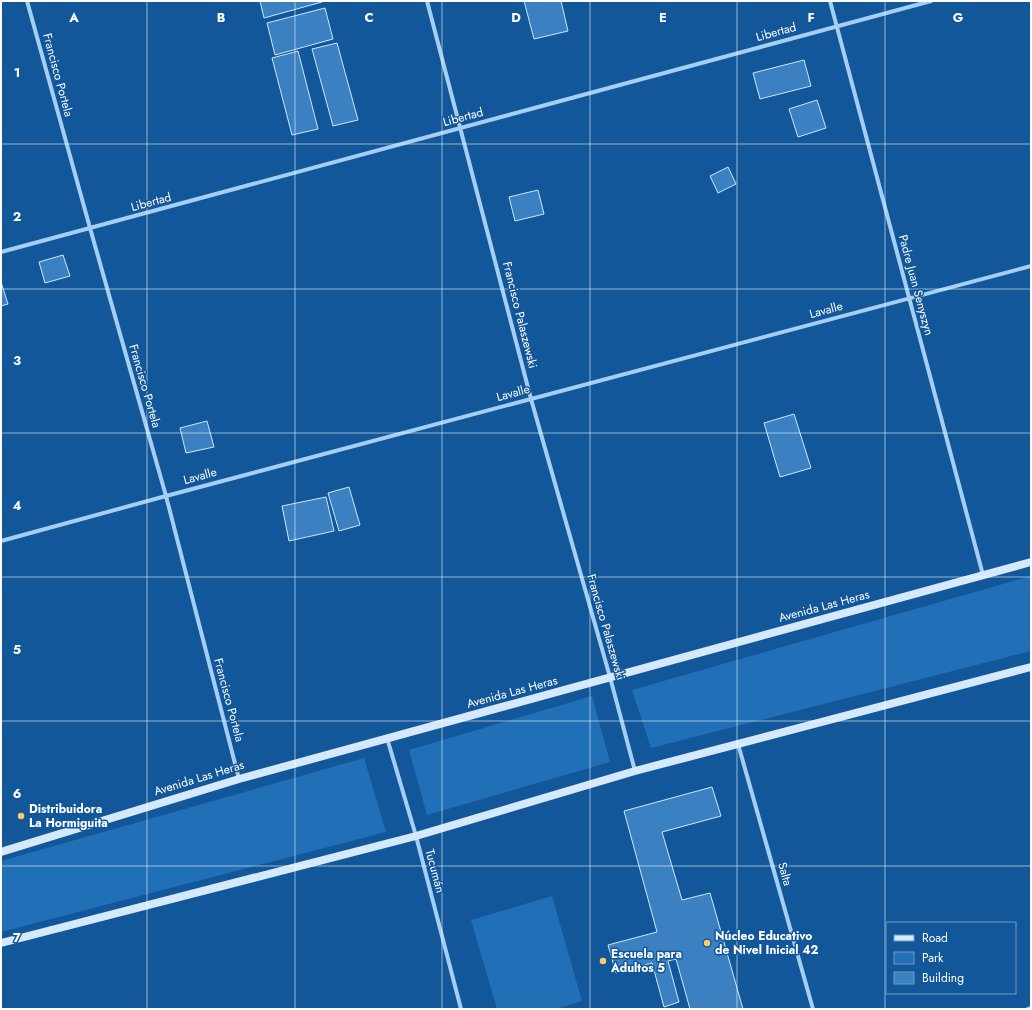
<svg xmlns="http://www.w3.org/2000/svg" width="1032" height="1010" font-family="Jost,sans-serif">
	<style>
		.green { fill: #2170b7 }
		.building { fill: #3b81c1; stroke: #cde7fd }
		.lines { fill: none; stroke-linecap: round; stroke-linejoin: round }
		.street { stroke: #a5cef4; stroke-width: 4 }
		.secondary { stroke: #d5e9fd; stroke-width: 8 }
		.grid { fill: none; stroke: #fff; stroke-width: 1; stroke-opacity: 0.55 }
		.poi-dot { fill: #ffc868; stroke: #12579a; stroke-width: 1.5 }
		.labels { text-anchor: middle; stroke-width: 3; stroke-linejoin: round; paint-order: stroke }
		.street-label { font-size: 12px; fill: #fff; stroke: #12579a }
		.poi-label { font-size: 12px; font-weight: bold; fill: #fff; stroke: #12579a; text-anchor: start }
		.grid-label { font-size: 13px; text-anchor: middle; font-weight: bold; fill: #fff; stroke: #12579a; stroke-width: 3; stroke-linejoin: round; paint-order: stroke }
	</style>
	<rect width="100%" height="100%" fill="#12579a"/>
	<path class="green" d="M1031 576V651L651 748 632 690Z
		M592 696 610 762 427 815 409 750Z
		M364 758 386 832 1 932V861Z
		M552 896 582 1001 556 1009H497L471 920Z"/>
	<path class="building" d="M260 1H322V2L264 18Z
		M524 1H561L568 31 534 39Z
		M325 8 333 39 275 55 267 23Z
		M337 43 358 120 333 126 312 49Z
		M298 51 318 129 292 135 272 58Z
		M804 60 811 86 760 99 753 73Z
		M817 100 826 128 798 137 789 109Z
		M728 167 736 184 718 193 710 176Z
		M538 190 544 214 515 221 509 197Z
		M63 255 70 276 45 283 39 262Z
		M1 282 8 304 1 306Z
		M794 414 811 468 780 477 764 423Z
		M207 421 214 447 186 453 180 428Z
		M349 487 360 525 339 531 328 493Z
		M326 497 334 531 289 541 282 506Z
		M712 787 721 816 662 832 682 900 710 893 743 1009H690L676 959 668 961 679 1002 664 1007 652 963 616 973 608 945 657 932 624 811Z"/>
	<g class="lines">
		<path class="street" d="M27 1 90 228 166 496 239 779
			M427 1 531 399 610 677 635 771
			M830 1 983 575
			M1 252 931 1
			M1 541 166 496 1031 266
			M387 738 416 836 461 1009
			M738 744 813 1009
			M1028 1009 1031 1008"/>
		<path class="secondary" d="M1 852 239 779 1031 562
			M1 943 416 836 635 771 1031 667"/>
	</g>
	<path class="grid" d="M147 1V1009M295 1V1009M442 1V1009M590 1V1009M737 1V1009M885 1V1009M1 144H1031M1 289H1031M1 433H1031M1 577H1031M1 721H1031M1 866H1031"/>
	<g class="poi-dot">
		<circle cx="21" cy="816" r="4"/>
		<circle cx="707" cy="943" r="4"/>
		<circle cx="603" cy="961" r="4"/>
	</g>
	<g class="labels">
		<g class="street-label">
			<text transform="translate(776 32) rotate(-15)" y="4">Libertad</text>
			<text transform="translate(58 75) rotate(75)" y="4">Francisco Portela</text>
			<text transform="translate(463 117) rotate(-15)" y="4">Libertad</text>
			<text transform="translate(151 202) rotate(-15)" y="4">Libertad</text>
			<text transform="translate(916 285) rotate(75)" y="4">Padre Juan Senyszyn</text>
			<text transform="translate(826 310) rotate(-15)" y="4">Lavalle</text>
			<text transform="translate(520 315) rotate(76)" y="4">Francisco Palaszewski</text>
			<text transform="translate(145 386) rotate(74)" y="4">Francisco Portela</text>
			<text transform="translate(513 393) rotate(-15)" y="4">Lavalle</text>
			<text transform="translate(200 476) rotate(-15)" y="4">Lavalle</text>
			<text transform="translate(824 606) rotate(-15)" y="4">Avenida Las Heras</text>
			<text transform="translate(606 627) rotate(74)" y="4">Francisco Palaszewski</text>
			<text transform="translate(512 692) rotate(-15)" y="4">Avenida Las Heras</text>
			<text transform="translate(229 700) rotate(75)" y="4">Francisco Portela</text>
			<text transform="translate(199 778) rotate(-17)" y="4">Avenida Las Heras</text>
			<text transform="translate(435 871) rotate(75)" y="4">Tucumán</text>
			<text transform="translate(785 874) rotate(74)" y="4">Salta</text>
		</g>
		<g class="poi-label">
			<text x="29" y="813">Distribuidora<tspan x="29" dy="14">La Hormiguita</tspan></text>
			<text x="715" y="940">Núcleo Educativo<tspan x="715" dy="14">de Nivel Inicial 42</tspan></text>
			<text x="611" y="958">Escuela para<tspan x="611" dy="14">Adultos 5</tspan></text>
		</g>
	</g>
	<g class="grid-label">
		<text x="74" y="22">A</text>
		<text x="221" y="22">B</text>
		<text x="369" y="22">C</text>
		<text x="516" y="22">D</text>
		<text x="663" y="22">E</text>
		<text x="811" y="22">F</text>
		<text x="958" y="22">G</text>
		<text x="17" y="77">1</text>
		<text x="17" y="221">2</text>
		<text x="17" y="365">3</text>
		<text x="17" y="510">4</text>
		<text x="17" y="654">5</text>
		<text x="17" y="798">6</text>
		<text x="17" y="942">7</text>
	</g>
	<rect width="1032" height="1010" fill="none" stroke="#ffffff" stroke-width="4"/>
	<rect x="886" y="922" width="130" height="72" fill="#12579a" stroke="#719ac2"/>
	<rect x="894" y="935" width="20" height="6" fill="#d5e9fd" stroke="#719ac2"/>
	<text x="922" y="942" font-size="12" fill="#ffffff">Road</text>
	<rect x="894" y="952" width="20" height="12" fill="#2170b7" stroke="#719ac2"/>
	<text x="922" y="962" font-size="12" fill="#ffffff">Park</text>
	<rect x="894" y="972" width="20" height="12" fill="#3b81c1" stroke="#719ac2"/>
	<text x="922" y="982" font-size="12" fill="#ffffff">Building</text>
</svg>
